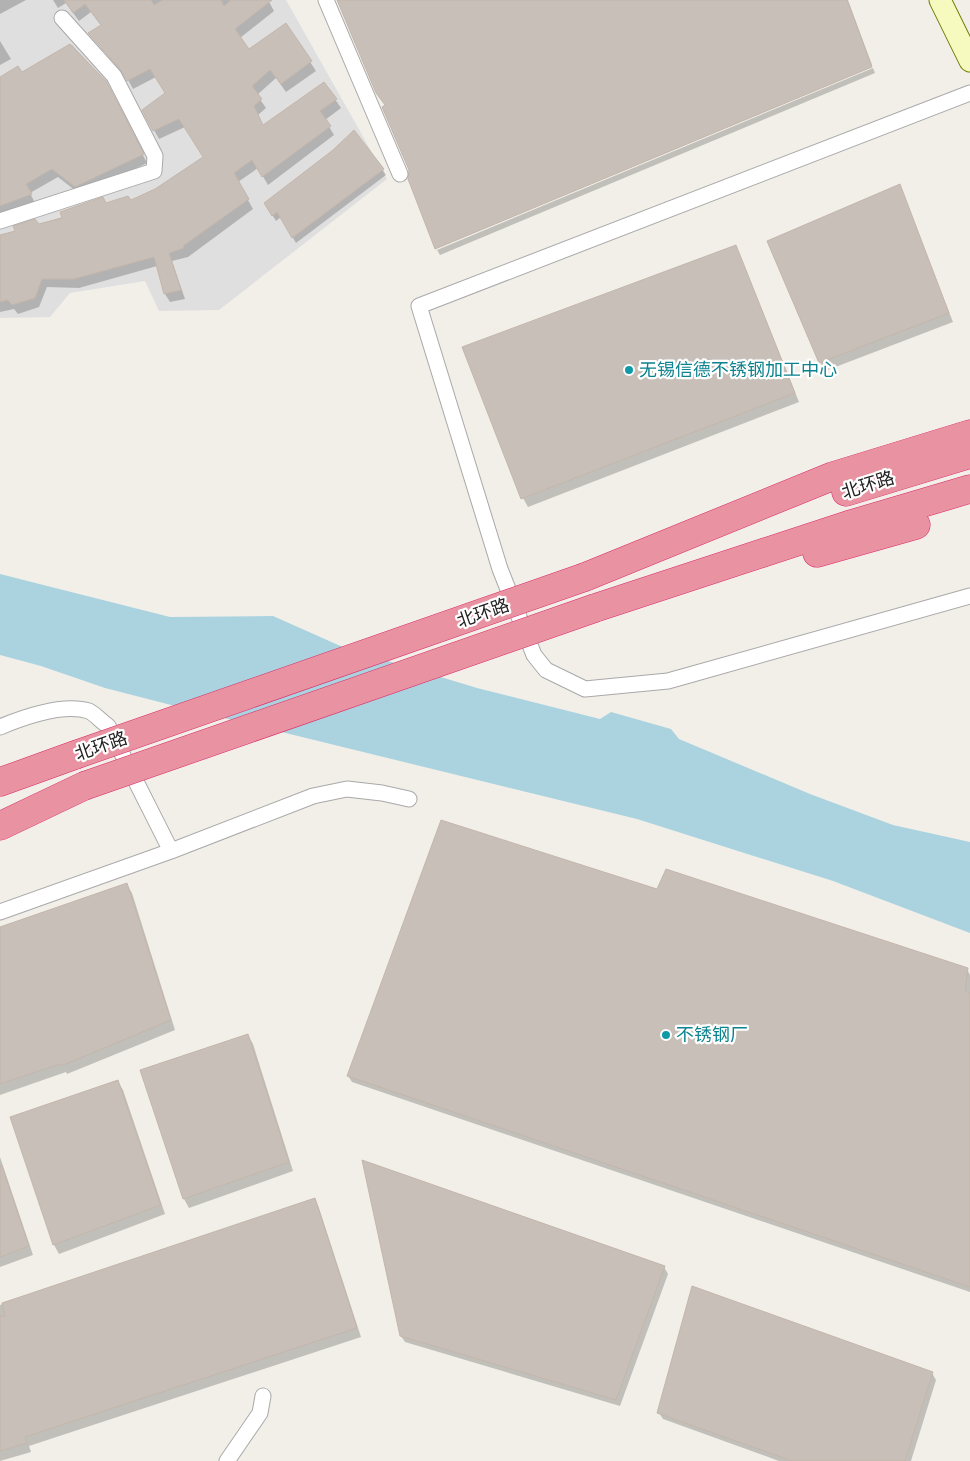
<svg xmlns="http://www.w3.org/2000/svg" width="970" height="1461" font-family="'Roboto Condensed','Noto Sans SC',sans-serif">
	<style>
		.residential { fill: #e0dfdf }
		.water { fill: #aad3df }
		.shadow { fill: #0003 }
		.building { fill: #c7bfb8; stroke: #c4b6ab }
		.lines { fill: none; stroke-linecap: round; stroke-linejoin: round }
		.street-casing { stroke: #a9a9a9; stroke-width: 17 }
		.secondary-casing { stroke: #707d05; stroke-width: 23 }
		.highway-casing { stroke: #dc2a67; stroke-width: 29 }
		.street { stroke: #fff; stroke-width: 15 }
		.secondary { stroke: #f7fabf; stroke-width: 21 }
		.highway { stroke: #e892a2; stroke-width: 28 }
		.highway-bridge-casing { stroke: #dc2a67; stroke-width: 29; stroke-linecap: butt }
		.highway-bridge { stroke: #e892a2; stroke-width: 28 }
		.culture-dot { fill: #0f9aa8; stroke: #fff; stroke-width: 2 }
		.labels { text-anchor: middle; stroke-width: 4.5; stroke-linejoin: round; paint-order: stroke }
		.culture-label { font-size: 18px; fill: #0d838f; stroke: #fff; text-anchor: start }
		.street-label { font-size: 18px; fill: #222; stroke: #fff }
	</style>
	<rect width="100%" height="100%" fill="#f2efe9"/>
	<path class="residential" d="M0 0H286L387 179 219 310 159 311 145 281 70 293 50 317 0 318Z"/>
	<path class="water" d="M0 574 170 617 273 616 345 648 477 688 600 719 611 712 671 729 679 739 810 794 893 825 970 842V933L833 881 637 819 175 706 105 688 41 666 0 655Z"/>
	<path class="shadow" d="M0 0H26L0 14Z
		M53 0H268L274 11 240 38 249 51 286 25 316 71 286 92 276 78 257 95 266 108 258 115 263 127 324 83 341 108 325 120 334 135 268 185 258 168 238 182 253 209 188 257 172 261 185 299 170 302 165 294 157 266 79 288 47 287 39 307 18 314 14 309 0 312V236L106 204 131 202 155 190 205 158 185 127 159 139 143 110 167 94 156 77 133 89 127 78 90 34 102 26 91 12 79 21 66 3 58 8Z
		M339 0H848L872 65 436 247 386 106 377 93Z
		M0 41 11 59 0 65Z
		M72 45 105 82 147 163 81 195 58 177 30 193 35 203 0 217V79L21 74Z
		M873 68 875 73 440 255 437 250Z
		M383 170 386 175 296 243 281 217 276 221 265 203Z
		M899 185 953 322 825 371 820 362Z
		M736 247 799 402 528 507 523 498Z
		M127 885 132 893 175 1030 67 1074 66 1072 0 1095V927Z
		M657 891 967 969 970 975V1292L352 1082 348 1076Z
		M248 1035 253 1044 293 1171 189 1208 184 1199Z
		M118 1082 123 1090 165 1214 59 1254 54 1245 12 1118Z
		M0 1157 33 1255 0 1267Z
		M314 1199 319 1208 361 1337 29 1446 31 1452 0 1461V1305Z
		M664 1267 668 1274 620 1406 405 1342 401 1336Z
		M932 1373 936 1380 911 1461H779L663 1419 659 1413Z"/>
	<path class="building" d="M64 0H151L154 5 163 0H221L224 6 231 0H272L235 29 249 49 286 23 312 61 281 84 270 70 252 86 262 99 254 106 263 125 324 82 337 99 320 111 331 126 262 177 252 160 234 173 249 199 183 246 184 248 169 253 181 290 164 294 154 257 74 279H42L35 298 12 305 8 300 0 302V235L15 231 13 226 35 219 39 224 62 218 60 212 103 197 106 203 128 196 131 200 155 189 203 157 179 119 153 131 142 110 165 93 150 69 127 81 121 70 88 33 101 25 85 4 73 13Z
		M337 0H847L872 67 435 249 408 179 409 170 382 107 385 105 376 93Z
		M70 44 106 81 144 154 75 187 52 169 26 184 32 194 0 206V77L18 66 22 72Z
		M354 130 384 169 292 238 277 212 272 216 264 203 333 150Z
		M900 184 949 313 819 363 767 241Z
		M736 245 795 393 521 499 462 347Z
		M441 820 657 889 666 869 968 968 965 991 970 993V1287L347 1076Z
		M127 883 171 1020 61 1066 60 1064 0 1084V927Z
		M248 1034 289 1162 183 1199 140 1070Z
		M118 1080 161 1205 53 1245 10 1117Z
		M362 1160 665 1266 616 1400 400 1336Z
		M0 1166H2L29 1246 0 1257Z
		M315 1198 357 1328 25 1437 27 1443 0 1451V1316H5L2 1303Z
		M692 1286 933 1372 905 1461H792L657 1413Z"/>
	<g class="lines">
		<defs>
			<path id="street" d="M326 0 400 174
				M970 93 419 306 500 569 534 655 546 670 585 689 668 681 970 596
				M0 221 154 171 155 156 114 76 62 18
				M0 727C24 717 63 703 89 711 95 714 102 722 108 726L171 851
				M0 912 171 851 313 796 347 789 382 793 409 799
				M227 1461 260 1413 263 1396"/>
			<path id="secondary" d="M940 0 970 61"/>
			<path id="highway" d="M846 492 970 454
				M817 553 916 525
				M585 577 833 476 970 434
				M595 608 848 525 970 489
				M0 782 75 755
				M0 826 84 786"/>
		</defs>
		<use href="#street" class="street-casing"/>
		<use href="#secondary" class="secondary-casing"/>
		<use href="#highway" class="highway-casing"/>
		<use href="#street" class="street"/>
		<use href="#secondary" class="secondary"/>
		<use href="#highway" class="highway"/>
		<defs>
			<path id="highway-bridge" d="M75 755 585 577
				M84 786 595 608"/>
		</defs>
		<use href="#highway-bridge" class="highway-bridge-casing"/>
		<use href="#highway-bridge" class="highway-bridge"/>
	</g>
	<g class="culture-dot">
		<circle cx="629" cy="370" r="5"/>
		<circle cx="666" cy="1035" r="5"/>
	</g>
	<g class="labels">
		<g class="culture-label">
			<text x="639" y="376">无锡信德不锈钢加工中心</text>
			<text x="676" y="1041">不锈钢厂</text>
		</g>
		<g class="street-label">
			<text transform="translate(868 485) rotate(-17)" y="6">北环路</text>
			<text transform="translate(483 613) rotate(-19)" y="6">北环路</text>
			<text transform="translate(101 746) rotate(-19)" y="6">北环路</text>
		</g>
	</g>
</svg>
